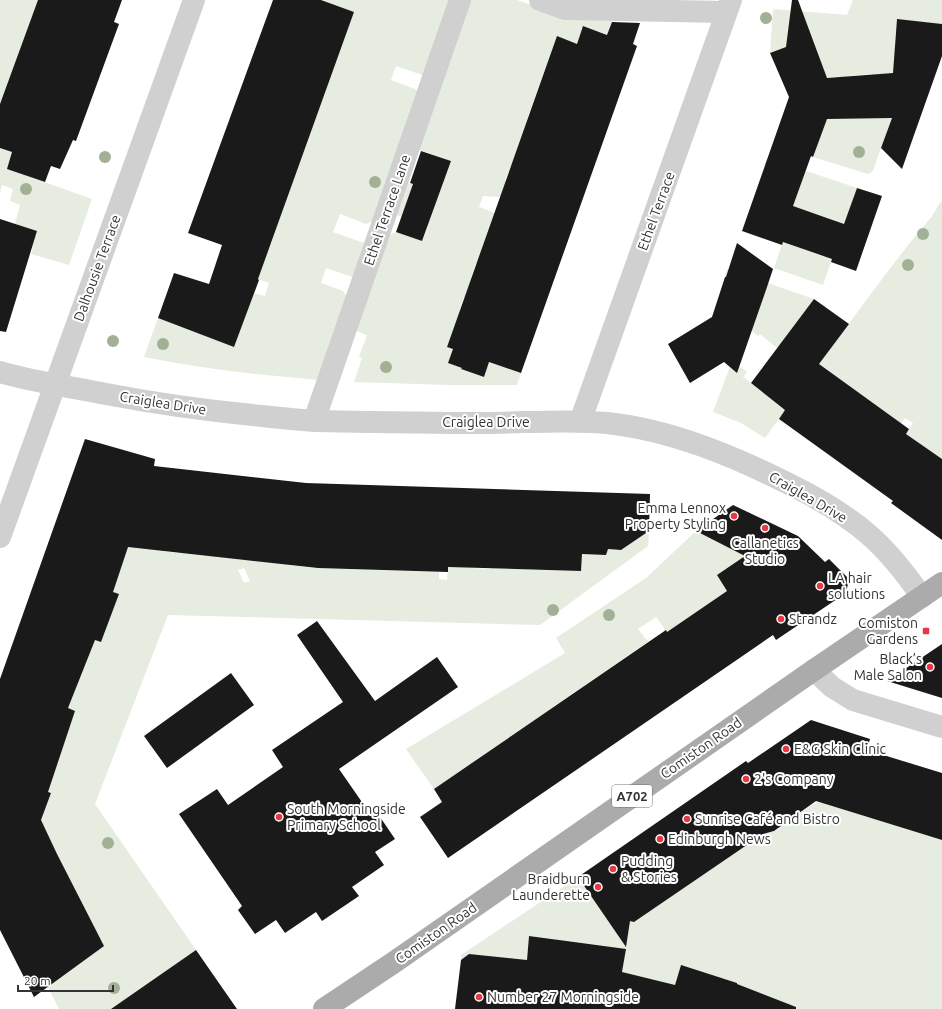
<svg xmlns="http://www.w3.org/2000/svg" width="942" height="1009" font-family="Ubuntu,sans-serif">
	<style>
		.green { fill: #e6ecdf; fill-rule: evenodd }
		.building { fill: #1a1a1a }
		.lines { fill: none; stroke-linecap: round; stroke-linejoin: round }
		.minor { stroke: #d0d0d0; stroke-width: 22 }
		.major { stroke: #ababab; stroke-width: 22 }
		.tree { fill: #a2b095 }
		.poi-dot { fill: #e63946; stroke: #fff; stroke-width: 1.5 }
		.labels { text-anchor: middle; stroke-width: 4; stroke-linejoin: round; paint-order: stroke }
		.shield { fill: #fff; stroke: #707070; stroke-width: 1 }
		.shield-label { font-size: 13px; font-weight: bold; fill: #333 }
		.street-label { font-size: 14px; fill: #333; stroke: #fff }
		.poi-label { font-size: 14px; fill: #333; stroke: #fff; text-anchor: start }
	</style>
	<rect width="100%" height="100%" fill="#fff"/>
	<path class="green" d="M0 0H38L43 86 11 75 0 104Z
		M321 0H452L425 76 396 66 391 80 420 91 376 220 366 224 340 214 333 232 367 244 355 278 326 268 321 283 343 291 348 299 320 380C261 375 202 369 144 357L158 318 234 346 253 293 265 296 269 283 258 279 249 239 270 247 286 200 271 194 300 161 354 12Z
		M468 0H517L563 16 614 17 610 28 633 44 583 26 576 47 557 37 528 116 525 171 511 165 505 180 526 188 514 202 500 197 483 196 479 207 514 220 488 230 483 246 491 268 476 263 471 278 491 285 479 301 464 297 459 311 479 319 453 331 447 347 453 349 448 363 462 368V370L484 377 489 362 521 373 517 385H449L354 382 362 358 359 357 367 335 354 330 386 237 396 232 422 241 428 227 394 214 405 182 439 193 451 161 417 149Z
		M853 0H942V24L897 20 895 45 904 83 874 168 872 172 868 174 813 157 825 115 873 118 872 74 849 76V82L836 77 824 78 822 74 824 71 812 38 770 53 773 9 847 15Z
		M0 148 24 156 19 173 92 199 69 265 31 254 33 249 32 248 37 231 15 224 20 205 10 201 13 189 2 185 0 193Z
		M767 158 857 188 823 285 774 268 783 242 822 256 834 220 793 206 803 178 764 165Z
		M942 201V459L906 434 913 423 905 418 898 428 891 416 819 364 765 438 741 423 713 412 731 364 737 369 739 366 747 372 743 377 761 391 788 357 760 334 758 336 749 329 754 324 766 290 725 277 727 269 814 299 798 321 832 346C864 304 894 261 928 221 934 215 936 207 942 201Z
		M172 472 163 551 178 553 180 540 215 556 243 560 271 559 289 552 288 565 316 568 439 572V579L447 580 448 567 472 551V568L490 569 491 551 494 568 581 571 582 554 605 555 608 549 621 550 649 531 648 546 540 625 168 615 95 804 196 950 111 1009H59L48 987 27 818 47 804 51 793 47 792 75 711 52 702 78 634 101 642 119 594 95 586 119 571 127 548ZM244 568 250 581 244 583 238 570Z
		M696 531 756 561 737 584 727 568 717 575 727 591 665 633 664 628 656 617 638 629 645 638 649 641 434 789 406 749 565 653 556 638 646 578Z
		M822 798 849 811 942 840V1009H728L737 983 723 978 714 1004 681 966 673 990 622 972 625 952 553 962 555 939 529 936 527 960 469 955 461 960V955L578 877 607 919 635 921 763 834 775 831Z"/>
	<path class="building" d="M38 0H122L114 22 119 24 76 141 73 140 60 169 51 166 45 182 7 169 12 152 0 148V104Z
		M273 0H321L354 12 258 279 259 280 234 347 158 318 174 273 209 284 222 245 188 233Z
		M792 0H798L827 78 893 73 897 19 942 24V56L902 169 881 148 892 118 827 119 813 157 811 156 793 206 844 224 857 188 882 196 856 271 831 262 832 259 783 242 782 245 742 231 789 97 770 53 786 47Z
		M612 22 640 23 633 44 637 46 521 373 489 362 484 377 461 369 462 368 448 363 453 349 447 347 557 36 577 44 583 26 607 35Z
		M421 151 451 161 422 241 396 232 413 184 410 183Z
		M0 219 37 231 6 332 0 331Z
		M737 243 773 269 766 290 737 373 724 362 690 383 668 344 712 317 725 277H726Z
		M814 299 849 324 819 364 909 429 906 434 942 459V540L891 503 893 501 779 419 785 410 751 383Z
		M85 439 155 459 154 466 306 483 650 494 649 531 621 550 608 549 606 555 582 554 581 571 448 567V572L318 568 128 547 113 592 119 594 101 642 95 640 68 708 75 711 48 792 51 793 41 820 57 854 104 946 34 997 0 930V679Z
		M733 505 798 536 825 562 829 559 849 579 846 593 776 640 773 635 448 858 420 817 442 802 434 789 666 630 667 632 727 591 717 575 745 556 696 531Z
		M317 621 375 701 437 657 458 687 339 769 373 818 378 814 395 839 375 852 384 865 352 887 359 896 322 921 316 912 285 933 276 920 255 934 238 910 242 906 179 814 217 789 228 805 283 767 272 750 343 702 297 635Z
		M942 644V698L887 681Z
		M231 673 254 705 167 768 144 736Z
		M811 720 870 739 867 750 942 773V840L816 801 774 831 763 834 634 922 630 921 626 947 578 877 746 761 748 763Z
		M529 936 626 949 622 972 675 985 681 965 737 983V984L796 1007V1009H455L461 960 469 954 527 960Z
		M196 950 237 1009H111Z"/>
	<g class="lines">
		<path class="minor" d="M540 0 565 9 726 12
			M0 372C35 382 71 387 106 394 158 404 210 411 262 416 280 418 298 420 316 421 372 422 428 423 484 423 525 423 566 419 607 423 672 430 736 457 793 486 819 499 846 515 868 534 889 552 906 574 922 597
			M314 421 460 0
			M580 422 731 0
			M0 537 194 0
			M814 670 832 687 853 700 942 727"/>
		<path class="major" d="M324 1009 393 963 814 670 942 583"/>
	</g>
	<g class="tree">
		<circle cx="766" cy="18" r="6"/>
		<circle cx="859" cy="152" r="6"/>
		<circle cx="105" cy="157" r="6"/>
		<circle cx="375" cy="182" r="6"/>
		<circle cx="26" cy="189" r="6"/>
		<circle cx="923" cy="234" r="6"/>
		<circle cx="908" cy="265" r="6"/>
		<circle cx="113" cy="341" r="6"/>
		<circle cx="163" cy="344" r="6"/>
		<circle cx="386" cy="367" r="6"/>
		<circle cx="553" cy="610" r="6"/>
		<circle cx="609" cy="615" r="6"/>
		<circle cx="108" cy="843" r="6"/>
		<circle cx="114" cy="988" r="6"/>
	</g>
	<g class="poi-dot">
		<circle cx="734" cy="516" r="4"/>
		<circle cx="765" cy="528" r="4"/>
		<circle cx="820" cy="586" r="4"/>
		<circle cx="781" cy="619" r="4"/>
		<rect x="922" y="627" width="8" height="8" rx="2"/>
		<circle cx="930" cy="667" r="4"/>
		<circle cx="786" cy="749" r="4"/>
		<circle cx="746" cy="779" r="4"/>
		<circle cx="279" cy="817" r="4"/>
		<circle cx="687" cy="819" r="4"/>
		<circle cx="660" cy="839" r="4"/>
		<circle cx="613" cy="869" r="4"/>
		<circle cx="598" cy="887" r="4"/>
		<circle cx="479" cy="997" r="4"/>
	</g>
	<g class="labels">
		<rect class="shield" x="612" y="785" width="40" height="22" rx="3"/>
		<g class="shield-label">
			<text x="632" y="801">A702</text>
		</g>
		<g class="street-label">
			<text transform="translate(387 210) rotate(-71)" y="5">Ethel Terrace Lane</text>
			<text transform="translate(656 211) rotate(-70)" y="5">Ethel Terrace</text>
			<text transform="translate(97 268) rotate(-70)" y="5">Dalhousie Terrace</text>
			<text transform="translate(163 403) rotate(9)" y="5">Craiglea Drive</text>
			<text x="486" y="427">Craiglea Drive</text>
			<text transform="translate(808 497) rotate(30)" y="5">Craiglea Drive</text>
			<text transform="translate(701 748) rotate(-35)" y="5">Comiston Road</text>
			<text transform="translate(436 933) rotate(-35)" y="5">Comiston Road</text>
		</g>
		<g class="poi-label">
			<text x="726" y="513" text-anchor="end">Emma Lennox<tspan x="726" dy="16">Property Styling</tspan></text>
			<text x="765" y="548" text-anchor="middle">Callanetics<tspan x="765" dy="16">Studio</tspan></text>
			<text x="828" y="583">LA hair<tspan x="828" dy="16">solutions</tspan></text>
			<text x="789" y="624">Strandz</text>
			<text x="918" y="628" text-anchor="end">Comiston<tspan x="918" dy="16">Gardens</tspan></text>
			<text x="922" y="664" text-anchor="end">Black’s<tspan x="922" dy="16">Male Salon</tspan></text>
			<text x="794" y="754">E&amp;G Skin Clinic</text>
			<text x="754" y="784">2's Company</text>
			<text x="287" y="814">South Morningside<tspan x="287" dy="16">Primary School</tspan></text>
			<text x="695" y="824">Sunrise Café and Bistro</text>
			<text x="668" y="844">Edinburgh News</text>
			<text x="621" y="866">Pudding<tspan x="621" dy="16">&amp; Stories</tspan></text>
			<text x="590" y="884" text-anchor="end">Braidburn<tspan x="590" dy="16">Launderette</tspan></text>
			<text x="487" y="1002">Number 27 Morningside</text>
		</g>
	</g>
	<path d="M18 985v6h95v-6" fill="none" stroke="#333333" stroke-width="2"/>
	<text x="24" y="985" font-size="12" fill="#333333" stroke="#ffffff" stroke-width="3" paint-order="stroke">20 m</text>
</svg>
